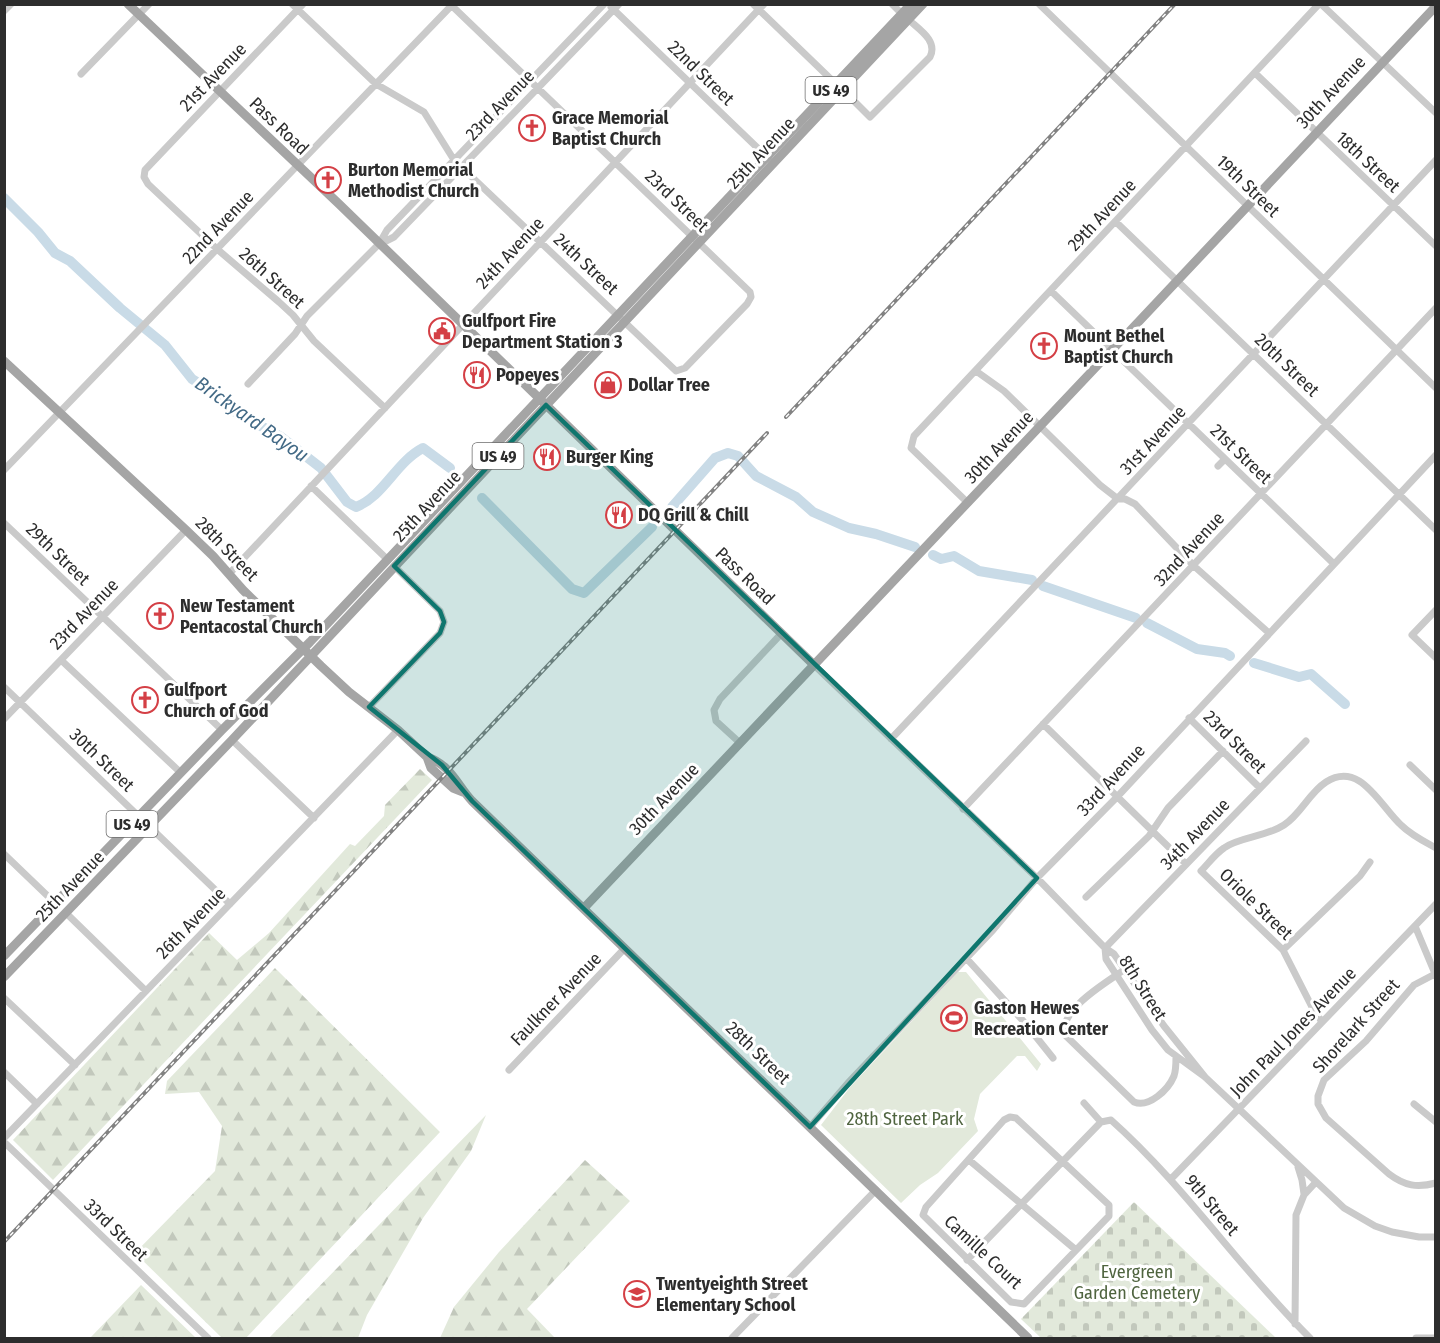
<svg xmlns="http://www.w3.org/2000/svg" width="1440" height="1343" font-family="'Fira Sans Condensed',sans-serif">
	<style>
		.forest { fill: url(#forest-firs) }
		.cemetery { fill: url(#cemetery-stones) }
		.green { fill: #e2e9db }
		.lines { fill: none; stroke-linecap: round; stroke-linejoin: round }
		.river { stroke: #c9dbe7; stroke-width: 10 }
		.minor { stroke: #cacaca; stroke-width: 7 }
		.major { stroke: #a5a5a5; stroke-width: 9 }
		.rail-casing { stroke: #828282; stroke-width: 4 }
		.rail { stroke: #fff; stroke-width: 1.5; stroke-dasharray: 4.5; stroke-linecap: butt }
		.marked { fill: #0f766e; fill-opacity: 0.2; stroke: #0f766e; stroke-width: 4.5; stroke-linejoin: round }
		.labels { text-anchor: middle; stroke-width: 6; stroke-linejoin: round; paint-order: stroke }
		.shield { fill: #fff; stroke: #6c6c6c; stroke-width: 1.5 }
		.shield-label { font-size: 16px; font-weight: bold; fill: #2d2d2d }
		.street-label { font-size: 18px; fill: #2d2d2d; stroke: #fff }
		.poi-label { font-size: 18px; font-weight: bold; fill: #2d2d2d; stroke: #fff; text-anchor: start }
		.park-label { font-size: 18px; fill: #4f643f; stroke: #fff }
		.water-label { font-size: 20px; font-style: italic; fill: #436a86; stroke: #fff }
	</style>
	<defs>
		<pattern id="forest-firs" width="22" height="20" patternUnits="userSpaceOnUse" patternTransform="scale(1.5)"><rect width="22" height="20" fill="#e2e9db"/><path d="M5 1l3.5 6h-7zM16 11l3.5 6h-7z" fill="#c2c8bc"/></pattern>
		<pattern id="cemetery-stones" width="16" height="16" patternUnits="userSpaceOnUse" patternTransform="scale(1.5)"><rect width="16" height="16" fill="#e2e9db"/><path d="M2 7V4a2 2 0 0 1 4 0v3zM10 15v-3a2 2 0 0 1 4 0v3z" fill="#c2c8bc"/></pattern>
	</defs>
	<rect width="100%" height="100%" fill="#fff"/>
	<path class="forest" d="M420 769 432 780 53 1180 13 1140 209 933 237 960 269 933 350 844 355 846 384 816 385 805Z
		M275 968 440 1132 246 1338H222L135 1253 215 1171 222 1126 199 1092 165 1094 167 1081Z
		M486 1115 471 1151 423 1218 367 1315 358 1338H269Z
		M585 1160 630 1201 527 1309 555 1338H440L454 1307 499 1252Z
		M141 1285 196 1338H93L91 1337Z"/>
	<path class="cemetery" d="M1134 1202 1276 1338H1041L1021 1319Z"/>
	<path class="green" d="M958 972H966L1041 1064 1037 1071 1025 1056H1017L980 1094 974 1119 978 1131 938 1173 920 1185 901 1203 821 1125 851 1086Z"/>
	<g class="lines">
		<path class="river" d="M4 198 38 232 55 253 70 261 120 308 165 345 192 379 210 390 230 409 281 437 321 468 347 502 356 507C384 496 396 462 423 448L450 468
			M482 498 572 589 584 593 652 527
			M672 507 715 458 728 453 738 456 756 476 796 497 813 512 849 528 876 534 915 547
			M933 555 941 559 954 556 979 571 1032 580
			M1043 586 1136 618
			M1147 623 1197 649 1225 653 1230 656
			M1254 663 1299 677 1311 674 1345 704"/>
		<path class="minor" d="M292 4 376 84 424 112 454 160 676 371 685 368 747 304 751 297 750 292 450 4
			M303 4 145 170 144 177 148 184 217 249 279 302 293 315 314 341 385 408
			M753 4 836 84
			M892 4 902 14
			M1039 4 1436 388
			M1321 4 1436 113
			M611 7 769 159
			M4 11 11 4
			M1255 73 1436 246
			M81 74 149 4
			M843 90 870 117 930 57C938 41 920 30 909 20
			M1116 222 1436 530
			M380 244 394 237 619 4
			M1051 291 1333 563
			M976 371 1004 391 1100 485 1118 499H1125L1135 504 1194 566 1269 633
			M248 384 295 334 307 316 379 244 387 230 604 4
			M1218 466 1225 459
			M4 470 453 4
			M311 486 388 560
			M968 503 911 448 914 436 1319 4
			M4 523 222 730
			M229 574 764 4
			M1436 610 1412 635 1436 658
			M61 660 181 773
			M814 665 1037 878 1105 948 1114 954 1164 1026 1205 1077
			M4 687 230 904
			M369 707 440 633 444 622 440 611 394 566
			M1189 718 1260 788
			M4 719 186 530
			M1043 724 1186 864
			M891 739 1436 160
			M232 740 314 818
			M740 743 716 721 714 710 720 699 781 634
			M1410 765 1436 790
			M963 809 1436 308
			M4 854 55 903
			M1086 897 1149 836 1168 808 1223 751
			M66 913 146 991
			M1415 926 1436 976
			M1105 948 1106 959 1152 1030 1168 1050 1205 1077 1344 1208 1375 1226 1392 1232 1419 1237H1436
			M1105 948 1306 741
			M1283 950 1360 876 1370 862
			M967 959 1025 1023 1053 1058
			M1121 972C1104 984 1058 1011 1065 1035L1134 1102C1149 1108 1168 1090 1174 1076 1176 1070 1176 1063 1176 1057
			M1435 974 1414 985 1366 1041 1324 1080 1318 1096V1104L1326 1118 1389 1174C1405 1186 1417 1188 1436 1183
			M4 998 75 1065
			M1322 1022 1313 1009 1283 950 1201 871C1208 864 1215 854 1224 848 1239 837 1266 837 1284 825 1301 814 1309 793 1326 782 1360 760 1380 806 1401 825 1411 835 1423 841 1436 848
			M509 1070 625 948
			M4 1072 37 1104
			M1084 1103 1101 1122 1111 1120C1185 1186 1240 1269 1310 1338
			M1414 1104 1436 1122
			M1010 1117 1016 1118 1109 1205V1216L1024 1304 1011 1302 923 1215 926 1207 1004 1120Z
			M810 1127 848 1083 993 930 1037 878 1117 797 1436 455
			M4 1138 398 730
			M4 1142 208 1338
			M969 1160 1076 1250
			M1298 1167 1302 1180 1304 1194
			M1171 1179 1436 904
			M967 1260 1101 1122
			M1295 1324 1296 1215 1304 1195 1316 1182
			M732 1338 876 1190
			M1416 1338H1436"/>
		<path class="major" d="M128 4 339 204 814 665
			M4 361 186 530 213 556 243 590 321 666 349 692 398 730 427 757 431 768 453 788 463 792
			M427 757C451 765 457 785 472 801L1028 1338
			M584 908 1112 350 1436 6
			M4 956 222 730 310 642 911 4
			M4 977 232 740 923 4"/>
		<defs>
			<path id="rail" d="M786 417 1175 4
				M4 1242 767 433"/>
		</defs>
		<use href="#rail" class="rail-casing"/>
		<use href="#rail" class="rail"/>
	</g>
	<path class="marked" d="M546 405 1037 878 810 1127 472 801 442 765 369 707 440 633 444 622 440 611 394 566Z"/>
	<defs>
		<symbol id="church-ring" viewBox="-11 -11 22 22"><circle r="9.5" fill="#fff" stroke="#d43f45" stroke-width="1.5"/><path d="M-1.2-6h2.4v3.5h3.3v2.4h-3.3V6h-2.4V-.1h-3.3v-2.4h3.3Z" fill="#d43f45"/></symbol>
		<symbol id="civic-ring" viewBox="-11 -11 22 22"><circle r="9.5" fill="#fff" stroke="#d43f45" stroke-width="1.5"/><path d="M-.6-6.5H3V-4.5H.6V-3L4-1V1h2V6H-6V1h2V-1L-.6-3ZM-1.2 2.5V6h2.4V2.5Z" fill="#d43f45"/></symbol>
		<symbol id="restaurant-ring" viewBox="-11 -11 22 22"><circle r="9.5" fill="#fff" stroke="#d43f45" stroke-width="1.5"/><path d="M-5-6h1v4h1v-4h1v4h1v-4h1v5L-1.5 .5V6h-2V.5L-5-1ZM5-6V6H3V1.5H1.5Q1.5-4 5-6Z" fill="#d43f45"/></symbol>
		<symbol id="shop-ring" viewBox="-11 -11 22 22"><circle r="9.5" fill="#fff" stroke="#d43f45" stroke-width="1.5"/><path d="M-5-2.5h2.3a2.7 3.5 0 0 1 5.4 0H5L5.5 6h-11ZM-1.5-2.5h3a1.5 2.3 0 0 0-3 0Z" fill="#d43f45"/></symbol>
		<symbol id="stadium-ring" viewBox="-11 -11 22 22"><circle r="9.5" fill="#fff" stroke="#d43f45" stroke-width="1.5"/><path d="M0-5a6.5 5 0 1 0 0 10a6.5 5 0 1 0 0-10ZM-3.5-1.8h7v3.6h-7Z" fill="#d43f45"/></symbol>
		<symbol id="school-ring" viewBox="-11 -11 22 22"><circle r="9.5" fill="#fff" stroke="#d43f45" stroke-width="1.5"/><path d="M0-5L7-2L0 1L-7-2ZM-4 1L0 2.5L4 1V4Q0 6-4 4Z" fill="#d43f45"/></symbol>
	</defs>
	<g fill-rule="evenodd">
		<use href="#church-ring" x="517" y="113" width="30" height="30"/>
		<use href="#church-ring" x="313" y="165" width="30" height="30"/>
		<use href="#civic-ring" x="427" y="316" width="30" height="30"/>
		<use href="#church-ring" x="1029" y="331" width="30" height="30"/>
		<use href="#restaurant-ring" x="462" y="360" width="30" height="30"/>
		<use href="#shop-ring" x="593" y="370" width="30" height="30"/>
		<use href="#restaurant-ring" x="532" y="442" width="30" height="30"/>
		<use href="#restaurant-ring" x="604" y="500" width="30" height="30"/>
		<use href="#church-ring" x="145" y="601" width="30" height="30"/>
		<use href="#church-ring" x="130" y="685" width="30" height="30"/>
		<use href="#stadium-ring" x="939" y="1003" width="30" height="30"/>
		<use href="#school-ring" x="622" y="1279" width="30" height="30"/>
	</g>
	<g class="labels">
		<g class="shield">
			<rect x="805.5" y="77" width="51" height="26" rx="4.5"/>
			<rect x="472.5" y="443" width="51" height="26" rx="4.5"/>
			<rect x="106.5" y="811" width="51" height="26" rx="4.5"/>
		</g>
		<g class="shield-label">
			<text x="831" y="96">US 49</text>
			<text x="498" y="462">US 49</text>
			<text x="132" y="830">US 49</text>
		</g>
		<g class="street-label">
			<text transform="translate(701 73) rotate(44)" y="6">22nd Street</text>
			<text transform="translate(213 77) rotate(-46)" y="6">21st Avenue</text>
			<text transform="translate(1331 92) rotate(-47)" y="6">30th Avenue</text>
			<text transform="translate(500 105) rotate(-46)" y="6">23rd Avenue</text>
			<text transform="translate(279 126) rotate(44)" y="6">Pass Road</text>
			<text transform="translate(761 153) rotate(-47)" y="6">25th Avenue</text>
			<text transform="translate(1368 162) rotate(43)" y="6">18th Street</text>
			<text transform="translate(1248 186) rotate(44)" y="6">19th Street</text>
			<text transform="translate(677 201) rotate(44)" y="6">23rd Street</text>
			<text transform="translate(1102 215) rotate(-47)" y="6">29th Avenue</text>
			<text transform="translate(218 227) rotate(-46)" y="6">22nd Avenue</text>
			<text transform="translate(510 253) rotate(-47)" y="6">24th Avenue</text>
			<text transform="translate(586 264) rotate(43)" y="6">24th Street</text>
			<text transform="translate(272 278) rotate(42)" y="6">26th Street</text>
			<text transform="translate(1287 365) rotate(44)" y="6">20th Street</text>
			<text transform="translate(1153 440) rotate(-47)" y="6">31st Avenue</text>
			<text transform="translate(999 447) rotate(-47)" y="6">30th Avenue</text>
			<text transform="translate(1241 454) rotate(44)" y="6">21st Street</text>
			<text transform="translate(427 506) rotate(-47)" y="6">25th Avenue</text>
			<text transform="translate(227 549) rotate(46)" y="6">28th Street</text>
			<text transform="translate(1189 549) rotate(-47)" y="6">32nd Avenue</text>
			<text transform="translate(58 554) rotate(44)" y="6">29th Street</text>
			<text transform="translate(745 576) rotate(44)" y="6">Pass Road</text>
			<text transform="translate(84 614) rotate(-46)" y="6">23rd Avenue</text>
			<text transform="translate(1235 742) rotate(45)" y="6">23rd Street</text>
			<text transform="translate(102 760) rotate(44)" y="6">30th Street</text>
			<text transform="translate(1111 780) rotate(-47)" y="6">33rd Avenue</text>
			<text transform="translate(664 799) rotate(-46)" y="6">30th Avenue</text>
			<text transform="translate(1195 834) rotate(-46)" y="6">34th Avenue</text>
			<text transform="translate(70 886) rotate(-46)" y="6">25th Avenue</text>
			<text transform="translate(1256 904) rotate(44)" y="6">Oriole Street</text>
			<text transform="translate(191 923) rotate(-46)" y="6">26th Avenue</text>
			<text transform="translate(1143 988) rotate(58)" y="6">8th Street</text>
			<text transform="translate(556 999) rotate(-46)" y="6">Faulkner Avenue</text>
			<text transform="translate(1356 1026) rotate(-48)" y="6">Shorelark Street</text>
			<text transform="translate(1293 1032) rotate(-46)" y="6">John Paul Jones Avenue</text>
			<text transform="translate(758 1053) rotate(44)" y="6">28th Street</text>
			<text transform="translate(1212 1205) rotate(50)" y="6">9th Street</text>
			<text transform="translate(116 1230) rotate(44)" y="6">33rd Street</text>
			<text transform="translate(983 1252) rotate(43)" y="6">Camille Court</text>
		</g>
		<g class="poi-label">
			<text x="552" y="124">Grace Memorial<tspan x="552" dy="21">Baptist Church</tspan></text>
			<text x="348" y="176">Burton Memorial<tspan x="348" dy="21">Methodist Church</tspan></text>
			<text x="462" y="327">Gulfport Fire<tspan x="462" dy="21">Department Station 3</tspan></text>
			<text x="1064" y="342">Mount Bethel<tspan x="1064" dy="21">Baptist Church</tspan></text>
			<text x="496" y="381">Popeyes</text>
			<text x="628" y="391">Dollar Tree</text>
			<text x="566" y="463">Burger King</text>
			<text x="638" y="521">DQ Grill &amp; Chill</text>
			<text x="180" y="612">New Testament<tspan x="180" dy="21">Pentacostal Church</tspan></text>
			<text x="164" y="696">Gulfport<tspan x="164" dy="21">Church of God</tspan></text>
			<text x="974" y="1014">Gaston Hewes<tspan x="974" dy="21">Recreation Center</tspan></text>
			<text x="656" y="1290">Twentyeighth Street<tspan x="656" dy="21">Elementary School</tspan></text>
		</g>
		<g class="park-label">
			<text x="905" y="1125">28th Street Park</text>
			<text x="1137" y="1278">Evergreen<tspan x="1137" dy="21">Garden Cemetery</tspan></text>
		</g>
		<g class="water-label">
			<text transform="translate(252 419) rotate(35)" y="7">Brickyard Bayou</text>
		</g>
	</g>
	<rect width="1440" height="1343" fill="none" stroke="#2d2d2d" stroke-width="12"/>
</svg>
